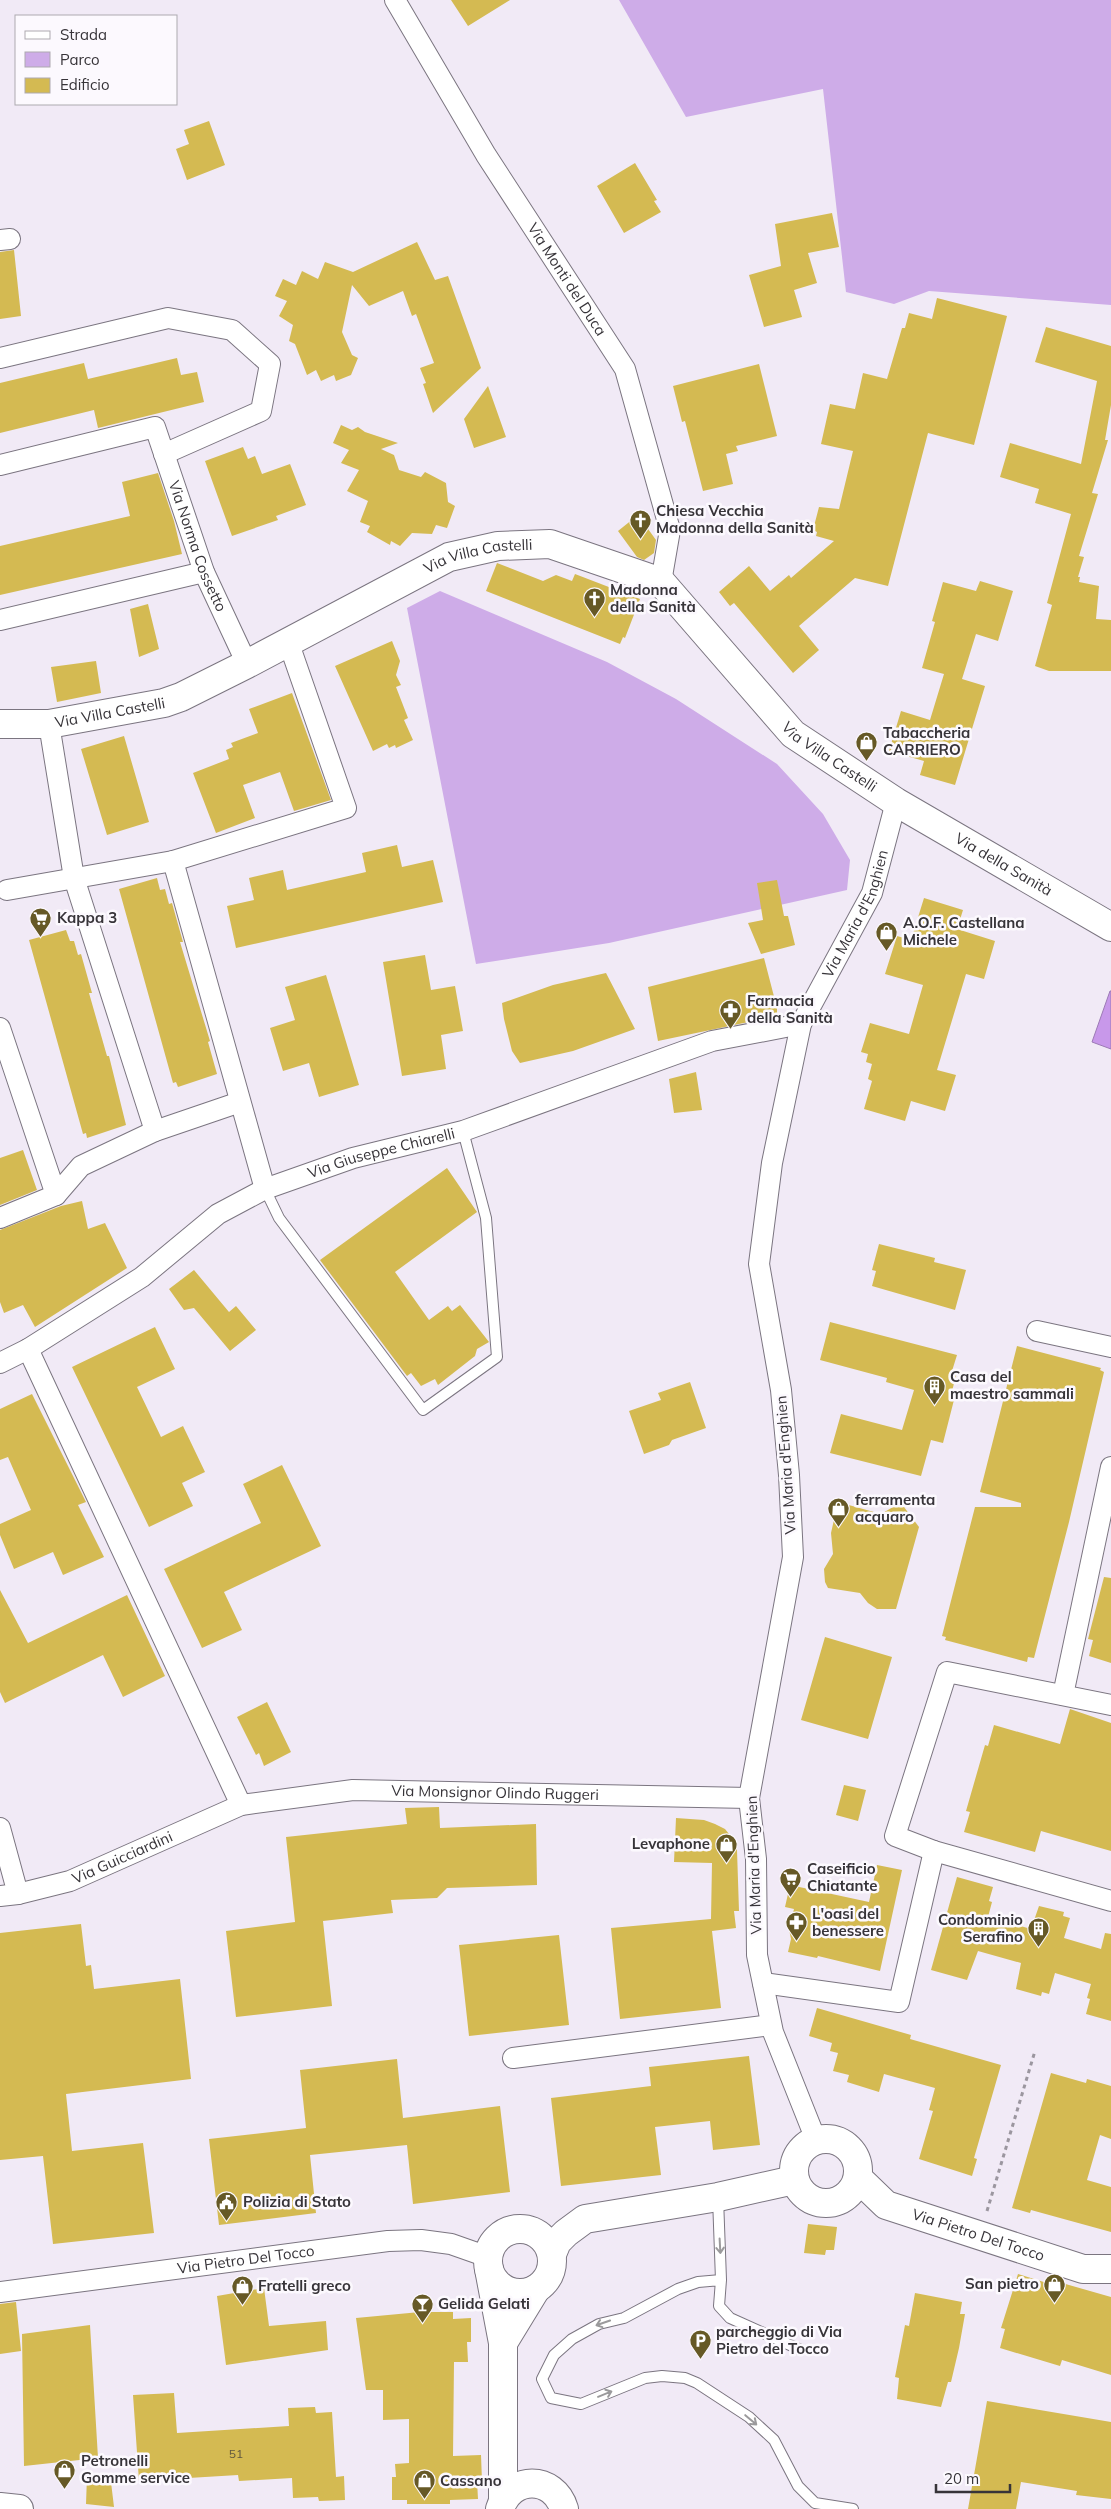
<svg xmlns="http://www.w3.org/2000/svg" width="1111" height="2509" font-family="Mulish,sans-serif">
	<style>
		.green { fill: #ceace8 }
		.water { fill: #c898ea; stroke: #9c7ab5 }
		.building { fill: #d4ba52 }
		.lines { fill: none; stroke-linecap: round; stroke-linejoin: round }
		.service-casing { stroke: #7b7580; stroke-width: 12 }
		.minor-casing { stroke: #7b7580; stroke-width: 22 }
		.secondary-casing { stroke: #7b7580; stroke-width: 30 }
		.primary-casing { stroke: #7b7580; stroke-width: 30 }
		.path { stroke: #9b969f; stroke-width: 3; stroke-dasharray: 4 4; stroke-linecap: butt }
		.service { stroke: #fff; stroke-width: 10 }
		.minor { stroke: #fff; stroke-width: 20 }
		.secondary { stroke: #fff; stroke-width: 28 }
		.primary { stroke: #fff; stroke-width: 28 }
		.oneway { stroke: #9b9a9c }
		.labels { text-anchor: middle; stroke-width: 5; stroke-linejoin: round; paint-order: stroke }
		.number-label { font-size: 12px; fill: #5e563f }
		.street-label { font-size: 15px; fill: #373439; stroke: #fcf9fe }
		.poi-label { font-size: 15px; font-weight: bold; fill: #373439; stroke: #fcf9fe; text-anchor: start }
	</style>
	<rect width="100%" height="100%" fill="#f1eaf6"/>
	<path class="green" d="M619 0H1111V305L929 291 894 304 846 292 823 89 686 117Z
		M440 591 607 662 676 699 777 764 823 814 850 860 847 890 609 943 476 964 407 608Z"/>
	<path class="water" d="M1110 991H1111V1049L1092 1042Z"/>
	<path class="building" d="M451 0H510L468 26Z
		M209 121 225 165 187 180 176 149 189 144 184 130Z
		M635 163 657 200 654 201 661 212 624 233 597 186Z
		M832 213 839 247 808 253 817 283 794 290 802 317 764 327 749 275 781 266 775 224Z
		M417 242 435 280 448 276 481 368 433 413 423 384 426 383 420 368 434 363 416 314 412 316 403 291 369 306 352 285 342 332 352 355 358 358 351 375 336 381 334 375 321 381 316 370 307 375 295 344 289 341 293 325 279 316 287 301 275 296 283 279 296 285 302 271 318 279 325 262 353 272Z
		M14 250 21 316 0 319V252Z
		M937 298 1007 316 974 445 928 433 888 586 855 578 799 626 819 650 793 673 734 603 730 606 719 592 749 566 770 591 789 575 791 578 834 541 816 536 817 532 813 530 819 507 839 509 853 451 821 444 830 404 855 409 863 373 887 379 902 328H905L909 313 932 319Z
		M1046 327 1111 346V405L1105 440H1108L1092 493 1098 494 1079 556 1084 557 1078 577H1080L1079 582 1099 586 1096 619 1111 620V671H1049L1035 666 1052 605 1047 603 1071 514 1035 503 1039 489 1000 477 1010 443 1081 464 1097 381 1035 362Z
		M177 358 181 375 197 372 204 402 98 428 94 410 0 433V383L84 363 88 379Z
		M759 364 777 436 736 446 738 451 726 454 733 484 703 491 685 421 682 422 673 386Z
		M488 386 506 437 474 448 464 419Z
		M341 425 352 430 358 427 365 432 398 443 381 449 394 455 399 470 421 477 425 472 446 483 448 502 455 506 447 528 436 525 432 534 412 533 400 546 391 541 390 545 367 532 370 526 360 522 368 501 347 491 359 470 341 463 349 450 333 443Z
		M243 447 248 459 255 456 262 474 290 464 306 505 276 516 278 520 232 536 205 461Z
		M158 473 174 521 182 554 0 595V546L130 516 122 482Z
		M638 515 656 540 654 553 644 560 637 557 618 531Z
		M497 563 543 581 556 575 572 581 575 574 640 599 625 638 623 637 620 644 486 591Z
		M980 581 1013 591 998 641 976 634 962 679 985 686 955 785 920 775 924 761 889 751 901 711 930 720 944 674 922 668 935 622 932 621 943 582 976 591Z
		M148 604 159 649 139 657 130 609Z
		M392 641 400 661 396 675 401 685 396 687 408 718 404 720 413 740 396 748 395 745 389 748 387 744 373 751 335 666Z
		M96 661 101 693 57 702 51 667Z
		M292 693 331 800 294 811 280 772 243 785 255 818 216 833 193 773 229 759 226 750 233 747 231 743 258 733 249 709Z
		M124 736 149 822 107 835 81 749Z
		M397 845 402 867 433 860 443 902 236 948 227 906 254 900 249 878 283 870 287 890 366 872 362 853Z
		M157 878 160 890 165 889 169 904 172 903 183 942H180L210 1041 208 1042 217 1074 178 1087 176 1082 173 1083 119 889Z
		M777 880 784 916H788L795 945 761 954 748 923 763 920 757 883Z
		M924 898 963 910 957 929 995 941 984 979 966 974 937 1070 956 1075 945 1111 911 1101 905 1121 864 1109 872 1081 868 1079 872 1064 866 1062 868 1054 861 1052 870 1023 909 1034 923 985 885 974 897 936 911 940Z
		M66 930 70 941H74L78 955 81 954 92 993H89L107 1056H109L126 1125 87 1138 86 1133 83 1134 29 940Z
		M425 955 431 990 455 986 463 1031 441 1035 446 1069 402 1076 383 962Z
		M764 958 777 1008V1016L658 1041 648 987Z
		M606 973 635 1029 573 1051 520 1063 512 1051 504 1019 502 1003 553 985Z
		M326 975 359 1085 319 1097 309 1063 283 1071 270 1028 295 1020 285 987Z
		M696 1072 702 1110 674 1113 669 1079Z
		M23 1150 37 1190 0 1205V1158Z
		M447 1168 477 1212 395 1272 429 1320 448 1306 452 1311 460 1305 489 1342 477 1349 475 1356 438 1385 435 1379 421 1386 411 1373 407 1376 320 1260Z
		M82 1201 88 1229 105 1223 127 1268 35 1327 23 1305 4 1313 0 1302V1230L61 1206Z
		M879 1244 935 1258 934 1262 966 1270 955 1310 872 1286 876 1271 872 1270Z
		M194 1270 229 1312 236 1306 256 1330 230 1351 194 1308 184 1310 169 1289Z
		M830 1322 957 1355 952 1371 957 1372 951 1395 955 1396 943 1443 931 1440 921 1476 830 1453 841 1414 902 1430 914 1390 886 1382 887 1378 820 1360Z
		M155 1327 175 1369 137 1387 161 1437 183 1426 205 1472 182 1483 193 1506 149 1527 72 1367Z
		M1017 1346 1101 1368 1100 1370 1104 1372 1069 1522 1034 1658 1028 1657 1027 1662 945 1640 946 1637 942 1636 975 1507H1021V1503L980 1492Z
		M690 1382 706 1428 672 1440 669 1445 644 1454 629 1411 661 1400 658 1393Z
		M32 1394 86 1502 78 1505 104 1557 63 1575 53 1552 14 1569 0 1535V1524L31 1510 8 1457 0 1460V1409Z
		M282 1465 321 1546 224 1592 242 1630 202 1648 164 1569 261 1523 243 1484Z
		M838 1502 881 1514 893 1507H904L919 1527 896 1609H877L868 1603 860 1593 828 1588 825 1582 824 1569 833 1554 831 1533Z
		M1104 1577 1111 1578V1663L1089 1656 1093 1640 1088 1639Z
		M0 1590 28 1643 127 1595 165 1676 123 1697 103 1655 5 1703 0 1692Z
		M825 1637 892 1657 868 1739 801 1720Z
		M267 1702 291 1752 264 1766 259 1753 256 1755 237 1717Z
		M1070 1709 1111 1723V1851L1041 1831 1035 1852 964 1832 970 1812 966 1811 985 1745 988 1746 994 1725 1060 1744Z
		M844 1785 866 1790 858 1821 836 1815Z
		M439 1807 440 1828 536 1824 537 1885 447 1888 437 1898 391 1900 393 1913 323 1921 332 2006 236 2017 226 1931 295 1922 286 1837 407 1824 405 1808Z
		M676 1818 704 1820 715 1824 725 1829 733 1839 737 1850 739 1911H734L736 1928 712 1931 721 2008 620 2019 611 1928 711 1919 712 1863 674 1862Z
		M877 1865 902 1870 880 1971 818 1956 817 1958 788 1952 791 1939 789 1929 794 1909 785 1907 790 1885 869 1902Z
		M957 1877 993 1887 989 1901 992 1902 988 1917 1031 1929 1039 1906 1064 1912 1063 1916 1070 1918 1064 1938 1101 1949 1105 1933 1111 1934V2021L1086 2014 1090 1999 1087 1998 1091 1984 1055 1973 1049 1994 1042 1992 1041 1996 1016 1989 1021 1963 978 1951 967 1980 931 1970Z
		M81 1924 86 1966 91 1965 94 1989 180 1979 191 2079 66 2094 72 2151 143 2143 154 2233 53 2244 43 2156 0 2160V1933Z
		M559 1935 569 2025 469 2036 459 1945Z
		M817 2008 911 2035 910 2039 1001 2065 974 2158 977 2159 972 2176 919 2159 933 2111 929 2110 935 2088 884 2074 879 2092 847 2082 849 2075 833 2071 838 2053 830 2051 832 2043 809 2036Z
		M749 2056 760 2145 713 2150 710 2121 655 2127 661 2175 561 2186 551 2098 651 2086 649 2067Z
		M397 2059 403 2118 500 2106 510 2192 413 2204 407 2145 310 2155 316 2213 219 2225 209 2139 306 2128 300 2070Z
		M1051 2073 1086 2083 1087 2079 1111 2086V2139L1100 2135 1087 2180 1111 2187V2232L1031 2210 1030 2213 1012 2208Z
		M808 2224 837 2227 834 2250H826L825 2255 804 2253Z
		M1018 2274 1047 2283 1048 2279 1111 2297V2375L1062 2360 1060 2366 1000 2348 1005 2329 1001 2328Z
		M264 2288 269 2326 326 2321 328 2350 226 2365 217 2296Z
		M915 2293 962 2302 960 2314H965L959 2348 951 2382H948L941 2407 897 2399 899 2378 895 2377 905 2325 909 2326Z
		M16 2302 21 2351 0 2354V2304Z
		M420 2312H453V2319L471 2318V2342H467L468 2362H454L453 2456 481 2455 482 2481H477L478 2499 450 2500V2504H407V2500H392V2477H396L395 2464 409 2463V2419L383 2420V2390H366L356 2318Z
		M90 2325 98 2458 24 2466 22 2334Z
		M174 2393 177 2433 289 2426 288 2408 315 2407 316 2413 332 2412 336 2477 344 2476 345 2500 319 2501 318 2497 293 2498 292 2478 239 2481 238 2475 139 2481 133 2395Z
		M987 2401 1111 2422V2499L1076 2495 1077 2491 1021 2482 1016 2509H968Z
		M110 2474 114 2507 86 2504 87 2476Z"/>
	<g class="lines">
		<defs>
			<path id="service" d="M265 1189 279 1218 423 1410 497 1357 486 1218 463 1131
				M718 2198 721 2280 698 2282 678 2289 624 2318 599 2324 572 2339 554 2355 542 2379 551 2398 581 2404 645 2378 662 2376 685 2378 697 2383 749 2417 774 2440 798 2486 815 2503 853 2509
				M721 2280 719 2306 730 2318 801 2350"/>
			<g id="minor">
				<path id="s1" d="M395 0 486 155 625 369 670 530 661 582"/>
				<path d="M0 240 10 239"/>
				<path d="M0 358 168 318 232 330 270 364 261 411 164 454"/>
				<path id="s2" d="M0 465 155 427 204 572 247 664"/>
				<path d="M0 620 204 572"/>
				<path d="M49 724 74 878 155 1131"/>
				<path d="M173 861 265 1189"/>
				<path d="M7 890 173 861 346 808 288 641"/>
				<path d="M0 1028 56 1195"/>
				<path d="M0 1218 56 1195 81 1166 155 1131 240 1102"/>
				<path d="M1037 1331 1111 1347"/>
				<path d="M28 1349 241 1805"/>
				<path id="s3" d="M0 1363 28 1349 142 1277 218 1214 265 1189 353 1158 463 1131 712 1041 801 1024"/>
				<path d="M1063 1695 1111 1467"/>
				<path d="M0 1828 18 1894"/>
				<path d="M934 1851 895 1836 947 1672 1111 1705"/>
				<path id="s4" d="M0 1896 18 1894 70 1881 241 1805 353 1790 749 1798"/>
				<path d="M763 1983 899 2002 934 1851 1111 1901"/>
				<path d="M513 2058 771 2025"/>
				<path id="s5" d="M816 2140 773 2032 757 1955 756 1859 749 1798 793 1557 789 1475 781 1390 759 1264 772 1163 801 1024 872 893 896 802"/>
				<path id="s6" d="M0 2292 388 2241 421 2240 451 2244 488 2257"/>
			</g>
			<g id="secondary">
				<path id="s7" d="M0 724H49L164 703 181 697 247 664 449 557 498 546 550 544 661 582 793 734 896 802 1111 927"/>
			</g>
			<g id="primary">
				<circle cx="826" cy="2171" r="32"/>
				<path id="s8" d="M858 2178 886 2205 1083 2269H1111"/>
				<circle cx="520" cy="2261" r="32"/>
				<path d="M552 2254 557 2242 566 2233 585 2219 718 2197 794 2180"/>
				<path d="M489 2269 503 2343V2500"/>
				<path d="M503 2343 536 2289"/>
				<path d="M0 2507 19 2509"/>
				<path d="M500 2509C510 2475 554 2475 564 2509"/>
			</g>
		</defs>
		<use href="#service" class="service-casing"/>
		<use href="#minor" class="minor-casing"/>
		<use href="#secondary" class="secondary-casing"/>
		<use href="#primary" class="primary-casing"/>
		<path class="path" d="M987 2211 1035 2051"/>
		<use href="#service" class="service"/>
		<use href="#minor" class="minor"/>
		<use href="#secondary" class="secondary"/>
		<use href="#primary" class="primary"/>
	</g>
	<defs><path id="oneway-shaft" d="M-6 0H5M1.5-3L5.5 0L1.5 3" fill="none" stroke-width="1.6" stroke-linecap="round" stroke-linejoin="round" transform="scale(1.25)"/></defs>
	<g class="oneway">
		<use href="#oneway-shaft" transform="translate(720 2246) rotate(87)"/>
		<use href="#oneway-shaft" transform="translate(603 2323) rotate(161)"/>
		<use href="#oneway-shaft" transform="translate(605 2394) rotate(-22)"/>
		<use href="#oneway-shaft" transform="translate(751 2420) rotate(40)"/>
	</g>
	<defs>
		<symbol id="church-pin" viewBox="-11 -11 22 30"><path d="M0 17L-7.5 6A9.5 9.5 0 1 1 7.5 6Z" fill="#665926" stroke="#fcf9fe"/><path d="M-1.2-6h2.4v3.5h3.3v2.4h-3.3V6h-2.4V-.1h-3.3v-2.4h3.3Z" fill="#fff"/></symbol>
		<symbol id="shop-pin" viewBox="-11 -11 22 30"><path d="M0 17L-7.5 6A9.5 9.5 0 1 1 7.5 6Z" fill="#665926" stroke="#fcf9fe"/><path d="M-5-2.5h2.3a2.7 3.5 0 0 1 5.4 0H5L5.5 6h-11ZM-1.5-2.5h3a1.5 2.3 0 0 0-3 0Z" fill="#fff"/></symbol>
		<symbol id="supermarket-pin" viewBox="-11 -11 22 30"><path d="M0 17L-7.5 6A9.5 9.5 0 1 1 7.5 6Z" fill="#665926" stroke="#fcf9fe"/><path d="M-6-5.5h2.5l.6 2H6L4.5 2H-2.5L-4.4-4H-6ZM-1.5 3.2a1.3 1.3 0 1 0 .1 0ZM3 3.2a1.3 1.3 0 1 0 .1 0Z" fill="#fff"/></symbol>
		<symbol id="pharmacy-pin" viewBox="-11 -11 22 30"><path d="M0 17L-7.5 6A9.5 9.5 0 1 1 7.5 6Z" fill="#665926" stroke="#fcf9fe"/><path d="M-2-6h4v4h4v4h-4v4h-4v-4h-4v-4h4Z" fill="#fff"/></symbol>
		<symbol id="building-pin" viewBox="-11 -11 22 30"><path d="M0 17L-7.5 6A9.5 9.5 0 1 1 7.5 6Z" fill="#665926" stroke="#fcf9fe"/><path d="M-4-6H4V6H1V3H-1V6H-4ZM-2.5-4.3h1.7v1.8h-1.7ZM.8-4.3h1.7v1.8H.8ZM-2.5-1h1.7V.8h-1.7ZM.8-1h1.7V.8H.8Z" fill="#fff"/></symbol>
		<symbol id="civic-pin" viewBox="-11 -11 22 30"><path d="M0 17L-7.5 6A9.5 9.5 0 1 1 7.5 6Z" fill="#665926" stroke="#fcf9fe"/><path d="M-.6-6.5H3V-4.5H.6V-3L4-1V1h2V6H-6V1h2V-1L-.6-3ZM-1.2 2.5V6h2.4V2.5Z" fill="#fff"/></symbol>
		<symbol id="bar-pin" viewBox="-11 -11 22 30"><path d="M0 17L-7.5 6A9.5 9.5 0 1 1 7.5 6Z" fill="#665926" stroke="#fcf9fe"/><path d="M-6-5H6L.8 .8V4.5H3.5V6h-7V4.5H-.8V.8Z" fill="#fff"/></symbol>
		<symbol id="parking-pin" viewBox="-11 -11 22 30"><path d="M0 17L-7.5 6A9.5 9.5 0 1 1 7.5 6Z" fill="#665926" stroke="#fcf9fe"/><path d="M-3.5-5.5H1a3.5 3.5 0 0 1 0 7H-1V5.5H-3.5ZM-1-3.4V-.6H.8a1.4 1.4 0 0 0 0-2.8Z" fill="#fff"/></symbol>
	</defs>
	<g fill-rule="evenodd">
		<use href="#church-pin" x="628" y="508" width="25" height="34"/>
		<use href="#church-pin" x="582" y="586" width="25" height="34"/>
		<use href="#shop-pin" x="854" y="730" width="25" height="34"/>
		<use href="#supermarket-pin" x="28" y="906" width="25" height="34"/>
		<use href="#shop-pin" x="874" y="920" width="25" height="34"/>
		<use href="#pharmacy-pin" x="718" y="998" width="25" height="34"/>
		<use href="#building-pin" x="922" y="1374" width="25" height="34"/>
		<use href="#shop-pin" x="826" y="1496" width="25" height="34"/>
		<use href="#shop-pin" x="714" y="1832" width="25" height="34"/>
		<use href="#supermarket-pin" x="778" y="1866" width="25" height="34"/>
		<use href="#pharmacy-pin" x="784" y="1910" width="25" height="34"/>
		<use href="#building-pin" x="1026" y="1916" width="25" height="34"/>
		<use href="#civic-pin" x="214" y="2190" width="25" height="34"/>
		<use href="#shop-pin" x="1042" y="2272" width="25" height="34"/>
		<use href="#shop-pin" x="230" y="2274" width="25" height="34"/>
		<use href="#bar-pin" x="410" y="2292" width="25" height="34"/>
		<use href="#parking-pin" x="688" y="2328" width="25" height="34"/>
		<use href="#shop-pin" x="52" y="2458" width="25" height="34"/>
		<use href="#shop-pin" x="412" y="2468" width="25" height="34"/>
	</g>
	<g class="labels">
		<g class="number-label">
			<text x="236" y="2458">51</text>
		</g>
		<g class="street-label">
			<text dy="5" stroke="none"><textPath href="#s1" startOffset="328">Via Monti del Duca</textPath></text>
			<text dy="5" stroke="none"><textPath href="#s2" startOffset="286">Via Norma Cossetto</textPath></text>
			<text dy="5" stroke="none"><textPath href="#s7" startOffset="515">Via Villa Castelli</textPath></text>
			<text dy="5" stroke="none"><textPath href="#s7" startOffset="111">Via Villa Castelli</textPath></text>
			<text dy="5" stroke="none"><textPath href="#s7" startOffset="950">Via Villa Castelli</textPath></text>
			<text dy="5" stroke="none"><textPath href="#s7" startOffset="1155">Via della Sanità</textPath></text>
			<text dy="5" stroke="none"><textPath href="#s5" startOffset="1260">Via Maria d'Enghien</textPath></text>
			<text dy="5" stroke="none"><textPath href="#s3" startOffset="440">Via Giuseppe Chiarelli</textPath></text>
			<text transform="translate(786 1465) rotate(-94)" y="5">Via Maria d'Enghien</text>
			<text dy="5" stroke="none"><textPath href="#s4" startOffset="514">Via Monsignor Olindo Ruggeri</textPath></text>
			<text dy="5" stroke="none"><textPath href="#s4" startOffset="129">Via Guicciardini</textPath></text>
			<text transform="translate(754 1865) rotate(-92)" y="5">Via Maria d'Enghien</text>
			<text dy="5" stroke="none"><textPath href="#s8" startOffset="136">Via Pietro Del Tocco</textPath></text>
			<text dy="5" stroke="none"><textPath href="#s6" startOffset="248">Via Pietro Del Tocco</textPath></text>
		</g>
		<g class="poi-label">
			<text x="656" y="516">Chiesa Vecchia<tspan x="656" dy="17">Madonna della Sanità</tspan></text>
			<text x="610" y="595">Madonna<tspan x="610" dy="17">della Sanità</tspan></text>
			<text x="883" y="738">Tabaccheria<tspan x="883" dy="17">CARRIERO</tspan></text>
			<text x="57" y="923">Kappa 3</text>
			<text x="903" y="928">A.O.F. Castellana<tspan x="903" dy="17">Michele</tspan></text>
			<text x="747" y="1006">Farmacia<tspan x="747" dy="17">della Sanità</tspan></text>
			<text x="950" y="1382">Casa del<tspan x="950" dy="17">maestro sammali</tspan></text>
			<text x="855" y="1505">ferramenta<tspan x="855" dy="17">acquaro</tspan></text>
			<text x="710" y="1849" text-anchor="end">Levaphone</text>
			<text x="807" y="1874">Caseificio<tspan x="807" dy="17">Chiatante</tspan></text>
			<text x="812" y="1919">L'oasi del<tspan x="812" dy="17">benessere</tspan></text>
			<text x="1023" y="1925" text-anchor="end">Condominio<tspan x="1023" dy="17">Serafino</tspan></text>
			<text x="243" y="2207">Polizia di Stato</text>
			<text x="1039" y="2289" text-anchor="end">San pietro</text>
			<text x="258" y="2291">Fratelli greco</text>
			<text x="438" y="2309">Gelida Gelati</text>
			<text x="716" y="2337">parcheggio di Via<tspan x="716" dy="17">Pietro del Tocco</tspan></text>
			<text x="81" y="2466">Petronelli<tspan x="81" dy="17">Gomme service</tspan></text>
			<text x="440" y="2486">Cassano</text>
		</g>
	</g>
	<rect x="15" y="15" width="162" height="90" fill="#fcf9fe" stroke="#adaaaf"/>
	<rect x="25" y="31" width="25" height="8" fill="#ffffff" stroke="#adaaaf"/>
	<text x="60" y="40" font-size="15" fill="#373439">Strada</text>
	<rect x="25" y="52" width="25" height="15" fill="#ceace8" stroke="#adaaaf"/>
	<text x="60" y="65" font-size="15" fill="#373439">Parco</text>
	<rect x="25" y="78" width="25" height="15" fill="#d4ba52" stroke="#adaaaf"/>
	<text x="60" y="90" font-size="15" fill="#373439">Edificio</text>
	<path d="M936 2484v8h74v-8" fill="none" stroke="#373439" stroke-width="2.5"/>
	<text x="944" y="2484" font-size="15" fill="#373439" stroke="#fcf9fe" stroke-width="4" paint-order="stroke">20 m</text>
</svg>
